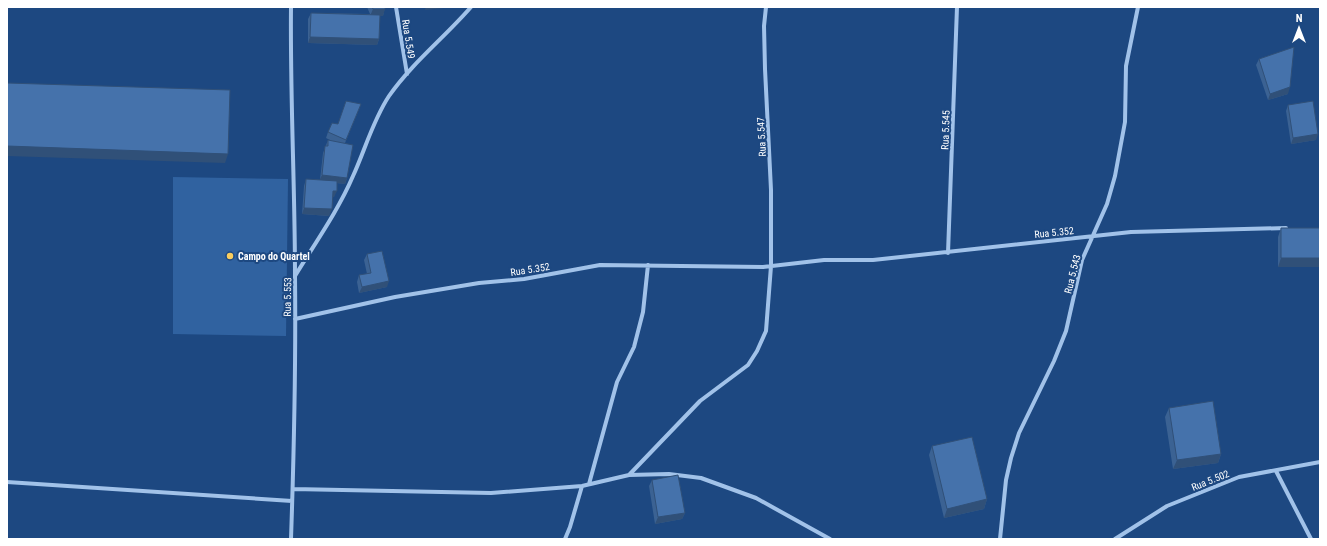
<svg xmlns="http://www.w3.org/2000/svg" width="1327" height="546" font-family="'Roboto Condensed',sans-serif">
	<style>
		.green { fill: #3062a0 }
		.lines { fill: none; stroke-linecap: round; stroke-linejoin: round }
		.street { stroke: #a1c2e9; stroke-width: 4 }
		.wall { fill: #3b6293 }
		.shaded-wall { fill: #305078 }
		.building { fill: #4572ab; stroke: #305078 }
		.poi-dot { fill: #f9cd5f; stroke: #1d4881; stroke-width: 1.5 }
		.labels { text-anchor: middle; stroke-width: 4; stroke-linejoin: round; paint-order: stroke }
		.street-label { font-size: 10px; fill: #fff; stroke: #1d4881 }
		.poi-label { font-size: 10px; font-weight: bold; fill: #fff; stroke: #1d4881; text-anchor: start }
	</style>
	<rect width="100%" height="100%" fill="#1d4881"/>
	<path class="green" d="M173 177 288 179 286 336 173 334Z"/>
	<g class="lines">
		<path class="street" d="M291 7C290 97 295 186 295 276 296 364 294 451 291 539
			M396 7 407 74
			M948 253 957 7
			M295 276C315 243 338 211 353 176 365 150 373 120 389 96 412 63 445 37 471 7
			M295 319 395 297 479 283 524 279 600 265 763 267 824 260H873L1131 232 1286 228
			M1276 471 1311 539
			M629 475 700 401 748 365 757 351 766 331 771 266V190L765 69 764 26 766 7
			M7 482 292 501
			M589 484 617 382 634 347 643 312 648 265
			M293 489 491 493 582 486 629 475 669 474 701 478 756 498 830 539
			M565 539 570 527 582 486
			M1000 539 1006 480 1011 458 1019 433 1054 361 1066 331 1082 260 1107 204 1115 176 1125 122 1126 66 1138 7
			M1115 539 1167 506 1239 477 1320 462"/>
	</g>
	<path class="wall" d="M367 7H385L383 16H380L379 39 377 45 308 43V19L311 13 370 14Z
		M1259 59 1288 94 1268 100 1256 65Z
		M361 104 345 143 347 178 345 184 337 183 334 197H333L329 216 302 214 304 186 306 179 320 180 323 153 328 140 332 141 326 138 328 132Z
		M1288 105 1316 140 1291 144 1286 111Z
		M1281 228 1320 267H1278V237Z
		M367 254 387 287 359 293 357 282 359 275 367 274 364 260Z
		M1169 408 1221 454 1218 463 1173 469 1165 417Z
		M932 446 987 499 984 509 944 518 929 455Z
		M652 480 685 513 682 519 655 524 649 486Z"/>
	<path class="shaded-wall" d="M426 7H453L425 10Z
		M373 9H385L383 16H370Z
		M310 37 379 39 377 45 308 43Z
		M1290 87 1288 94 1268 100 1270 94Z
		M1318 134 1316 140 1291 144 1293 138Z
		M7 146 228 154 225 163 7 156Z
		M322 175 347 178 345 184 319 181Z
		M333 191H337L334 197H331Z
		M304 208 332 209 329 216 302 214Z
		M1281 258H1320V267H1278Z
		M389 281 387 287 359 293 362 287Z
		M1221 454 1218 463 1173 469 1177 460Z
		M987 499 984 509 944 518 947 509Z
		M685 513 682 519 655 524 658 517Z"/>
	<path class="building" d="M372 7H385V9H373Z
		M311 13 380 15 379 39 310 37Z
		M1294 47 1290 87 1270 94 1259 59Z
		M7 83 230 90 228 154 7 146Z
		M346 101 361 104 346 140 328 132 332 123 338 124Z
		M1313 101 1318 134 1293 138 1288 105Z
		M328 140 353 145 347 178 322 175 325 146H328Z
		M306 179 337 181V191H333L332 209 304 208Z
		M1281 228H1320V258H1281Z
		M382 251 389 281 362 287 359 275 371 273 367 254Z
		M1213 401 1221 454 1177 460 1169 408Z
		M972 437 987 499 947 509 932 446Z
		M678 475 685 513 658 517 652 480Z"/>
	<circle class="poi-dot" cx="230" cy="256" r="4"/>
	<g class="labels">
		<g class="street-label">
			<text transform="translate(409 39) rotate(81)" y="4">Rua 5.549</text>
			<text transform="translate(945 130) rotate(-88)" y="4">Rua 5.545</text>
			<text transform="translate(761 137) rotate(-93)" y="4">Rua 5.547</text>
			<text transform="translate(1054 232) rotate(-6)" y="4">Rua 5.352</text>
			<text transform="translate(530 269) rotate(-9)" y="4">Rua 5.352</text>
			<text transform="translate(1072 274) rotate(-76)" y="4">Rua 5.543</text>
			<text transform="translate(287 297) rotate(-89)" y="4">Rua 5.553</text>
			<text transform="translate(1210 480) rotate(-22)" y="4">Rua 5.502</text>
		</g>
		<g class="poi-label">
			<text x="238" y="260">Campo do Quartel</text>
		</g>
	</g>
	<rect width="1327" height="546" fill="none" stroke="#ffffff" stroke-width="16"/>
	<g transform="translate(1299 28)" stroke="#1d4881" stroke-width="3" paint-order="stroke">
	<path d="M0-3L7 15L0 10L-7 15Z" fill="#ffffff"/>
	<text y="-6" font-size="11" font-weight="bold" text-anchor="middle" fill="#ffffff">N</text>
	</g>
</svg>
